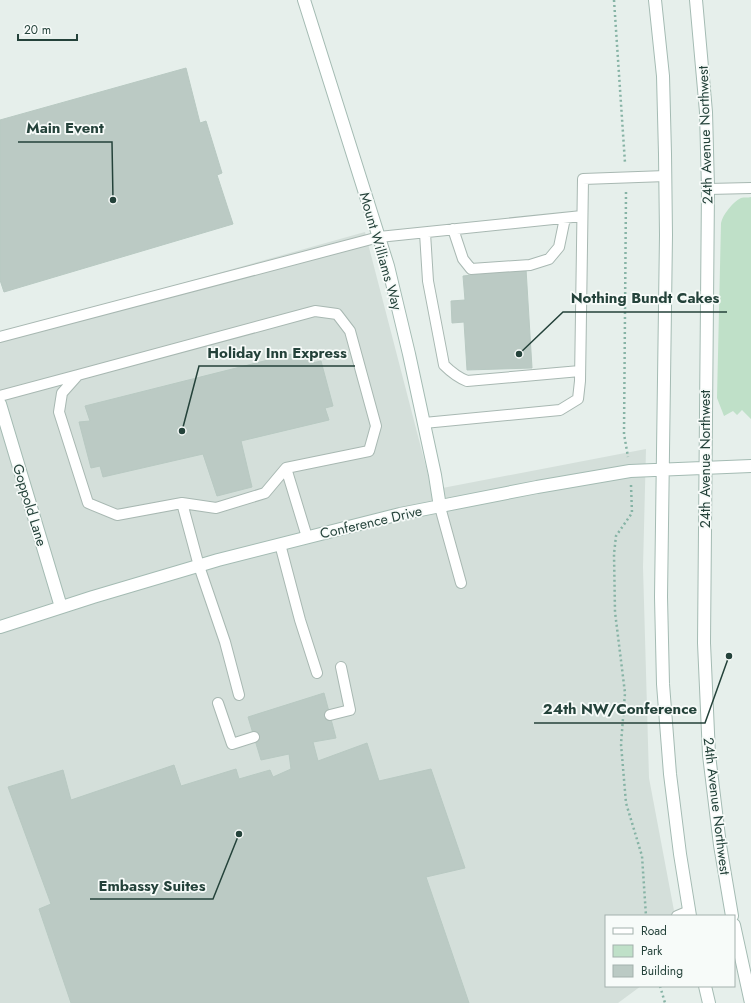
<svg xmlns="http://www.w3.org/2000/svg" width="751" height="1003" font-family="Jost,sans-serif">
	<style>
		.built { fill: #d4dfda }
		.green { fill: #bfe0c8 }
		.building { fill: #bbcac4; stroke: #b8c9c2 }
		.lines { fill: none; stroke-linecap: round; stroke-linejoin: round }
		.lane-casing { stroke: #a8b8b2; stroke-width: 12 }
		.secondary-casing { stroke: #a4bbb3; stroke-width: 14 }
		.path { stroke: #86b3a5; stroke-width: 2.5; stroke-dasharray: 2 3; stroke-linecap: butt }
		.lane { stroke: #fff; stroke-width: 10 }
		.secondary { stroke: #fff; stroke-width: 12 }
		.labels { text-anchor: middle; stroke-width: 3.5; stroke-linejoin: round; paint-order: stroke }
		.street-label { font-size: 14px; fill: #24423a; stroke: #f7fbf9 }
		.leader { fill: none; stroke: #24423a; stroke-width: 1.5 }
		.callout-dot { fill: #24423a; stroke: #f7fbf9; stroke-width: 1.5 }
		.callout-label { font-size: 15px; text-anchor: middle; font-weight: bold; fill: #24423a; stroke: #f7fbf9; stroke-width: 3.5; stroke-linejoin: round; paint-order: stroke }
	</style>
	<rect width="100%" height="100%" fill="#e6efeb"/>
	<path class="built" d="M365 232 432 490 646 449 643 567 649 778 675 916H606V986H641L618 1003H0V334Z"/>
	<path class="green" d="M751 197V419L742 410 737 415 733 411 724 416 717 398 721 223C723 214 733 202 741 198 744 197 748 198 751 197Z"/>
	<path class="building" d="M186 68 200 123 206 121 222 173 217 175 233 224 4 292 0 280V120Z
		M526 269 532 368 467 370 464 322 452 323 451 301 465 300 463 276Z
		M308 350 312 363 321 361 333 406 325 408 329 420 241 441 252 487 217 496 203 454 103 477 100 466 91 468 79 422 90 421 85 406Z
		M324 693 336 738 313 742 318 761 367 743 379 781 431 769 465 868 426 877 469 1003H71L39 909 51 904 8 787 63 770 71 800 174 765 181 786 236 769 239 779 270 770 273 777 291 769 289 754 261 760 248 717Z"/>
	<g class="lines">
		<defs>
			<path id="lane" d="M708 189 751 188
				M453 229 463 259 471 269 530 265 549 259 559 247 565 218
				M425 233 428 281 444 365C451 372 457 377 467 381L580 371
				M0 337 379 237 582 216
				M0 396 78 375
				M424 423 560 410 578 399 580 381 583 179 666 176
				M286 468 265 493 216 508 182 503 117 515 88 503 59 412 62 393 78 375 315 311 337 314 350 331 376 426 369 451 286 468 307 537
				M182 503 199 566 225 642 239 695
				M440 507 461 583
				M280 544 300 620 317 673
				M218 703 232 744 254 737
				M330 715 350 710 341 667
				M677 916 689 911"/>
			<path id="secondary" d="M304 0 388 266 409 354 435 475 440 507
				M655 0 663 76 665 154 666 235 661 597 663 684 670 774 680 854 690 916
				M696 0 706 112 708 189 704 643 709 755 720 845 732 916
				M0 404 61 607
				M0 627 93 597 218 560 400 514 537 487 630 471 751 466
				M734 925 751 1003
				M705 986 709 1003"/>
		</defs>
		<use href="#lane" class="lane-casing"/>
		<use href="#secondary" class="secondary-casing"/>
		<path class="path" d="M614 0 625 163
			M626 192 624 434 628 457
			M631 485 632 513 616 536 614 554 615 612 625 693 621 744 626 803 642 856 646 916
			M660 986 665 1003"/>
		<use href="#lane" class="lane"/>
		<use href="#secondary" class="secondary"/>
	</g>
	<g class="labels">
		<g class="street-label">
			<text transform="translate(705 135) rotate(-92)" y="5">24th Avenue Northwest</text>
			<text transform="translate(381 251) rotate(74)" y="5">Mount Williams Way</text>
			<text transform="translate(705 459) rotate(-90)" y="5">24th Avenue Northwest</text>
			<text transform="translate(30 505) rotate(73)" y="5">Goppold Lane</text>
			<text transform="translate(371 522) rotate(-13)" y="5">Conference Drive</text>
			<text transform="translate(717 806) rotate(83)" y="5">24th Avenue Northwest</text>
		</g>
	</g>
	<path class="leader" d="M113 200L112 142H18M519 354L563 312H727M182 431L199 366H355M729 656L705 723H534M239 834L213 899H90"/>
	<g class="callout-dot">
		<circle cx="113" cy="200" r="4"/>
		<circle cx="519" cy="354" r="4"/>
		<circle cx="182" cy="431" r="4"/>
		<circle cx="729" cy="656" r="4"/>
		<circle cx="239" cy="834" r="4"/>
	</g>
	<g class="callout-label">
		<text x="65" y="133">Main Event</text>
		<text x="645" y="303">Nothing Bundt Cakes</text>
		<text x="277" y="358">Holiday Inn Express</text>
		<text x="620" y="714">24th NW/Conference</text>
		<text x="152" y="891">Embassy Suites</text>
	</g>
	<rect x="605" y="915" width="130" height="72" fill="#f7fbf9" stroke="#a3b1ad"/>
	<rect x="613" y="928" width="20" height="6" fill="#ffffff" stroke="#a3b1ad"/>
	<text x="641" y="935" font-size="12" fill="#24423a">Road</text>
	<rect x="613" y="945" width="20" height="12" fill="#bfe0c8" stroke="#a3b1ad"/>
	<text x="641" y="955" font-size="12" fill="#24423a">Park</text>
	<rect x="613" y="965" width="20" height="12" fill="#bbcac4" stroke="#a3b1ad"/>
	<text x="641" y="975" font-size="12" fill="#24423a">Building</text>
	<path d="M18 34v6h59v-6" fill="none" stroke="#24423a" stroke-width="2"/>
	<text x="24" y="34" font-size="12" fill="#24423a" stroke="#f7fbf9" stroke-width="3" paint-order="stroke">20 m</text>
</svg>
